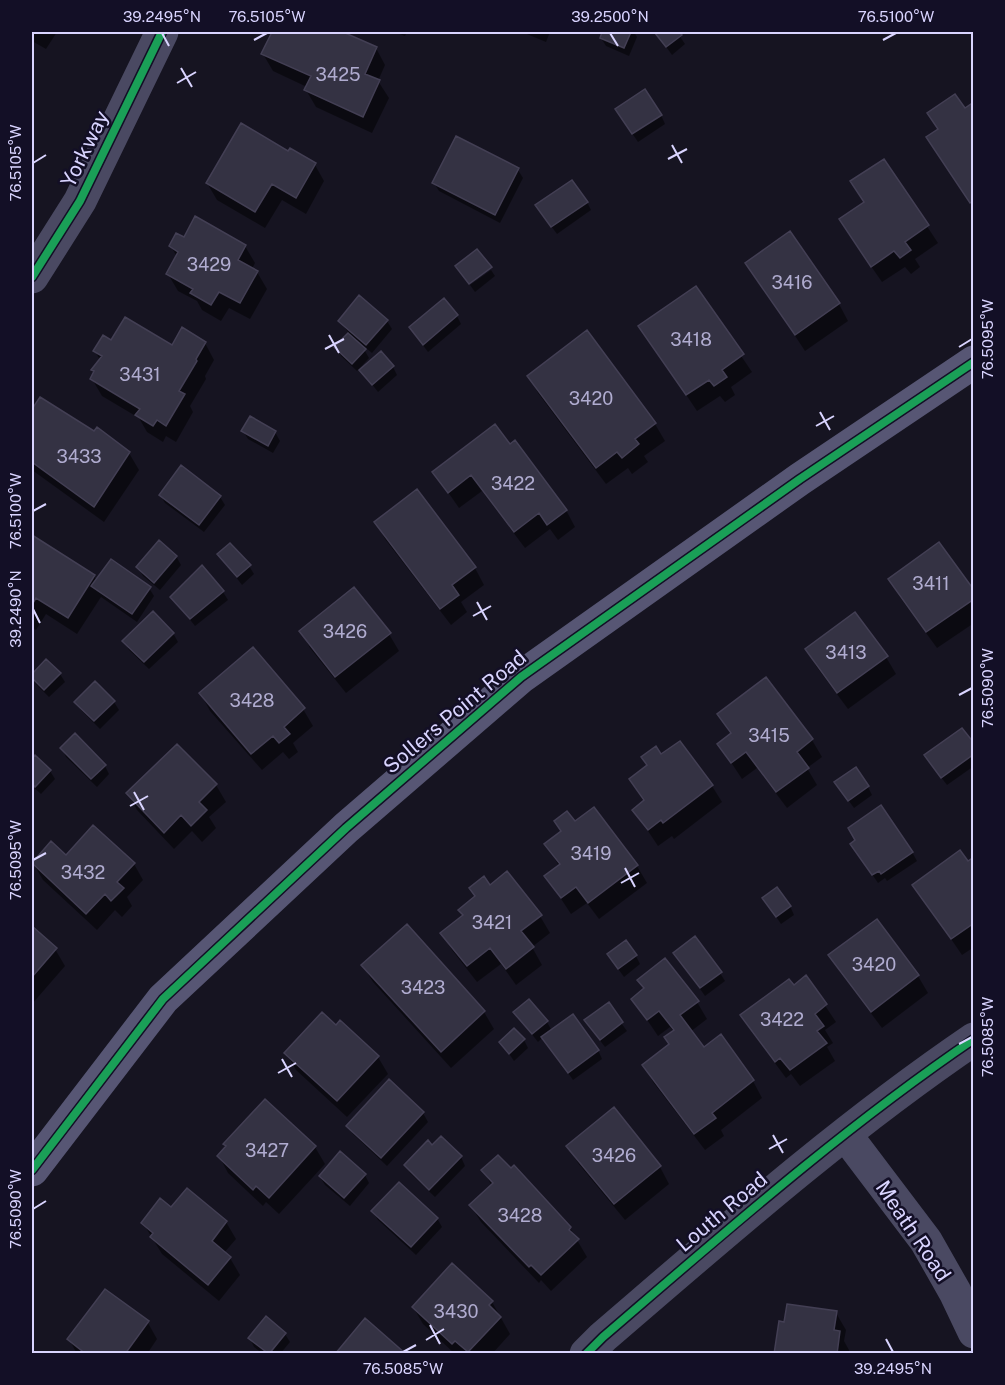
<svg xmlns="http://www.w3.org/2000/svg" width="1005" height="1385" font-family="'Public Sans',sans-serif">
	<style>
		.shadow { fill: #0007 }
		.building { fill: #343243; stroke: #433f54; stroke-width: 1.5 }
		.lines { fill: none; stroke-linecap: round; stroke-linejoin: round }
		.minor { stroke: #4a4962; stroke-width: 33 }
		.secondary { stroke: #575674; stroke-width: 33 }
		.cycleway-casing { stroke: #130f26; stroke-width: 11 }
		.cycleway { stroke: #1a9f57; stroke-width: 8 }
		.ticks { fill: none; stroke: #d9d4ff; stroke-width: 2 }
		.labels { text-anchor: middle; stroke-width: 5; stroke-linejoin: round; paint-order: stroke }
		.number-label { font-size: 18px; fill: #b0acd0 }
		.street-label { font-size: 21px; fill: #d9d4ff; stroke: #130f26 }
		.neatline { fill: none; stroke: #d9d4ff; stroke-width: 2 }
		.ticks-label { font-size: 15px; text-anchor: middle; fill: #d9d4ff }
	</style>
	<rect width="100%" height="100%" fill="#161421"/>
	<path class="shadow" d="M32 32H57L46 49 32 41Z
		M273 32H340L376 48 385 65 378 81 389 98 372 133 316 107 306 90 307 87 273 71 263 54Z
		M394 32H407L405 36Z
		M522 32H550L546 42Z
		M604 32H634L637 37 629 56 606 46 601 38Z
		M660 32H677L685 44 672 55 657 34Z
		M661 115 665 124 638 142 621 117Z
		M457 138 518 170 523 178 500 223 439 191 434 183Z
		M289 153 315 165 324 181 306 214 282 200 265 228 217 200 207 183Z
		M884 161 938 243 915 259 920 267 911 274 905 267 882 282 850 236Z
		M587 202 591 210 557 234 542 214Z
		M184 239 245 246 255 263 252 269 257 272 267 289 250 319 229 308 221 321 202 310 197 301 178 291 168 274 177 257 171 246Z
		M747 263 839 304 848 321 805 351Z
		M491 270 495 276 475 292 470 285Z
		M695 288 752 372 731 387 735 395 725 402 720 396 697 411 640 326Z
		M457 316 461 324 428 352 410 328Z
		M339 321H387L392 329 372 353 361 344 369 358 357 371 341 356 336 347 349 333Z
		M587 333 655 424 665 441 644 456 648 462 632 474 628 468 606 484 538 393 529 376Z
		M112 342 172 347 205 343 214 360 205 376 206 379 190 406 193 412 176 442 166 436 163 442 147 432 139 418 102 396 92 379 95 373 93 370 100 360 95 351Z
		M393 367 397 375 378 392 361 370Z
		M40 399 129 453 139 470 104 522 32 470V412Z
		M495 426 566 510 575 527 558 540 550 529 525 548 482 491 459 508 434 472Z
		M243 431 275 432 280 441 273 453 248 439Z
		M160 495 220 497 225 505 204 532 165 503Z
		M376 522 475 568 484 585 461 602 467 612 451 625 385 539Z
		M32 537 94 576 97 581 149 588 154 596 137 622 101 597 77 634 46 614 36 630 32 627Z
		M219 555 249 566 254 574 242 585Z
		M176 556 181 565 160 590 143 576 138 567Z
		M890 579 974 592V623L937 648 899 596Z
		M223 592 228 600 195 626 172 597Z
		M301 631 389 634 399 651 346 693 310 648Z
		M173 633 178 642 149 669 129 650 124 641Z
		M807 649 886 657 896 674 848 709 816 666Z
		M46 661 60 674 65 682 49 697 36 684 32 676Z
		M766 679 812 740 822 757 807 768 817 785 787 808 757 768 742 779 719 744 731 735 719 715Z
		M201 694 303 709 313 726 293 743 298 752 289 759 283 752 262 770 210 711Z
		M76 702H114L119 710 100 729 81 710Z
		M974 745V766L947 785 931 764Z
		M177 746 216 785 226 802 209 817 216 828 202 842 192 831 174 849 137 810 128 793Z
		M62 748 105 766 109 774 97 787 66 757Z
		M661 756 712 786 722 802 674 839 672 836 658 846 634 810 644 802 631 780 648 766 643 758Z
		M35 757 50 771 55 779 41 794 32 786V761Z
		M868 787 872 795 854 808 841 790Z
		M593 809 637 866 647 883 599 919 587 903 571 914 546 876 559 866 546 844Z
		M857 852H912L917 861 887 881 885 878 878 883Z
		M66 857 134 864 143 880 127 897 132 906 122 917 115 910 97 930 43 880 33 863Z
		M974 859V947L962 955 914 885Z
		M507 873 540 916 550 933 532 947 542 965 516 985 501 964 477 982 452 950 442 934 463 917 460 911Z
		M764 899 790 906 794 915 781 924Z
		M877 921 918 976 928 993 882 1028 840 972 830 956Z
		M406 926 484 1012 494 1029 451 1068 373 982 363 966Z
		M32 928 55 949 65 966 32 1004Z
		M675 953 720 973 725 981 705 996Z
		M636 956 640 964 624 977 614 963Z
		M665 960 697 1002 707 1019 690 1032 703 1050 753 1081 762 1098 721 1130 724 1136 705 1150 653 1082 644 1065 670 1045 674 1032 670 1027 658 1036 633 999 645 990 639 980Z
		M806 977 836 1022 825 1030 833 1043 827 1047 835 1061 800 1086 791 1074 786 1078 752 1032 742 1015 793 987Z
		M608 1005 627 1031 605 1047 591 1029Z
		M515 1013 547 1022 552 1031 598 1050 602 1059 573 1080 543 1037 538 1042Z
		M524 1040 528 1048 514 1061 501 1042Z
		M286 1053 378 1057 388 1074 347 1117 296 1070Z
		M390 1081 423 1113 428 1122 387 1166 353 1134 348 1126Z
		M265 1101 315 1147 325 1164 279 1214 266 1202 263 1206 228 1173 219 1156Z
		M568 1146 660 1167 669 1184 625 1220 578 1163Z
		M432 1147 461 1157 465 1166 435 1197 410 1173 406 1165Z
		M483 1170 570 1228 587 1257 551 1291 541 1280 539 1283 481 1222 471 1206 492 1186Z
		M365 1175 369 1183 350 1206 325 1185 320 1177Z
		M172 1209 226 1222 236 1239 224 1253 230 1258 240 1275 219 1301 162 1254 143 1223Z
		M373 1212 437 1218 442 1227 416 1255 378 1220Z
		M492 1302 510 1334 492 1354H455L423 1324 413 1307Z
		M836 1313 846 1330 844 1341 849 1350V1354H776Z
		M148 1323 157 1339 147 1354H77L69 1339Z
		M285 1334 290 1342 280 1354H263L254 1347 250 1339Z"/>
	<path class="building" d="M272 32H343L377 47 365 74 380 80 363 117 304 90 311 76 261 54Z
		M602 32H631L624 48 600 38Z
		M658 32H679L682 35 666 47 655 33Z
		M645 89 662 115 632 134 615 109Z
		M955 94 965 108 974 102V200L970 203 926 137 938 129 927 113Z
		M241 123 288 151 290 148 316 163 296 198 272 184 255 212 206 183Z
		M456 136 519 168 495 215 432 183Z
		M884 159 929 225 905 242 911 250 900 258 894 251 871 267 839 219 864 202 850 181Z
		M572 180 588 202 551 227 535 205Z
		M195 216 246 245 238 260 258 271 240 303 219 292 211 305 190 293 193 289 166 274 178 252 169 246 176 233 184 237Z
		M790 231 840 303 795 335 745 263Z
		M477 249 492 267 469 284 455 266Z
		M696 286 744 354 722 370 727 377 714 386 709 380 686 395 638 326Z
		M359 295 388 320 366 345 338 321Z
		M444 298 458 315 423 345 409 327Z
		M125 317 172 345 182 327 206 342 196 359 197 361 179 391 185 394 166 426 157 420 153 426 135 415 140 409 90 379 94 371 91 370 102 356 93 351 103 335 111 340Z
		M587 330 656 423 635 439 639 444 622 458 617 452 596 468 527 376Z
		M348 333 366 349 352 364 334 347Z
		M381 351 394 366 372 385 359 370Z
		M40 397 94 431 97 427 130 452 94 507 32 462V409Z
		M250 416 276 431 268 446 241 431Z
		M495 424 510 444 515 440 567 510 547 525 539 513 514 532 471 475 448 493 432 472Z
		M181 465 221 496 199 525 159 495Z
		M417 489 476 567 452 585 459 595 440 609 374 522Z
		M32 535 95 575 68 618 36 598 32 605Z
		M159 540 177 556 154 583 136 567Z
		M939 542 974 590V599L926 632 888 579Z
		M230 543 251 565 237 577 217 554Z
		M111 559 151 587 132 614 91 586Z
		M202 565 224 591 190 619 170 597Z
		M354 587 391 633 335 677 299 631Z
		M153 611 174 633 144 662 122 641Z
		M855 612 888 656 837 693 805 649Z
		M253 647 305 708 284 727 290 734 279 743 273 736 251 754 199 693Z
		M46 659 61 673 44 690 32 678V674Z
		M766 677 813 739 797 752 809 768 776 792 746 752 731 763 717 744 731 733 717 714Z
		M95 681 115 701 94 721 74 702Z
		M962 728 974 743V754L941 778 924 755Z
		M75 733 106 765 91 779 60 748Z
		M680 741 713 785 663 823 661 820 648 830 632 810 644 800 629 779 647 765 641 757 656 746 661 754Z
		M177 744 217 784 199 802 207 810 191 826 181 815 164 833 126 793Z
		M35 755 51 770 35 787 32 783V758Z
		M856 767 869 786 848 801 834 782Z
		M881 805 913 852 881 874 879 871 872 875 850 844 855 840 848 828Z
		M594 807 638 865 588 903 576 887 561 898 544 876 560 864 544 844 561 831 554 821 567 811 575 821Z
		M93 825 135 863 117 882 124 888 111 901 105 894 86 914 32 863 51 841 66 855Z
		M960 850 968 861 974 857V923L951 939 912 885Z
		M507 871 542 915 521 931 534 947 506 969 490 948 467 966 440 933 463 915 458 910 475 896 469 888 484 876 490 885Z
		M777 887 791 906 776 917 762 898Z
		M877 919 919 975 871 1012 828 955Z
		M407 924 485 1011 441 1052 361 965Z
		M32 926 57 948 32 977Z
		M695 936 722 972 700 988 673 953Z
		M626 940 637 955 618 969 607 954Z
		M665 958 699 1001 680 1015 704 1047 721 1034 754 1080 712 1113 716 1118 694 1134 642 1065 669 1044 664 1037 674 1030 659 1011 647 1020 631 999 644 988 637 980Z
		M806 975 827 1004 815 1014 824 1026 817 1031 827 1043 790 1070 780 1058 775 1062 740 1015 789 979 794 985Z
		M529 999 548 1021 532 1034 513 1012Z
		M609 1002 623 1022 600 1040 584 1020Z
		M322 1012 336 1025 340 1020 379 1056 337 1101 284 1053Z
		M573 1014 599 1050 568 1073 541 1037Z
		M514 1028 525 1039 509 1054 499 1042Z
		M389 1079 424 1112 381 1158 346 1126Z
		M265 1099 316 1146 269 1198 256 1186 253 1190 217 1156 226 1146 223 1144Z
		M614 1107 661 1166 614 1204 566 1146Z
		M441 1136 462 1156 429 1190 404 1165 428 1140 432 1145Z
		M340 1151 366 1174 344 1198 319 1176Z
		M498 1155 511 1168 514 1165 571 1227 569 1230 579 1239 541 1275 531 1265 529 1267 469 1205 493 1183 481 1170Z
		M399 1182 438 1218 411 1247 371 1211Z
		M187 1188 227 1221 212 1241 231 1257 208 1285 150 1237 153 1233 141 1223 160 1198 171 1207Z
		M452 1263 493 1301 489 1305 501 1317 468 1352 455 1341 452 1344 412 1307Z
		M105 1289 149 1321 125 1354H86L67 1339Z
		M787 1304 837 1311 834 1330 840 1331 837 1354H774L779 1321 784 1322Z
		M266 1316 286 1333 269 1354 248 1338Z
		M365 1318 406 1354H335Z"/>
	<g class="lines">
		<path class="minor" d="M32 277 80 201 162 32
			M845 1134 926 1241 955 1292 974 1332
			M586 1354 603 1337C723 1234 843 1128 974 1039"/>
		<path class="secondary" d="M32 1170 163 999 346 828 521 677 800 479 974 362"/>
		<defs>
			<path id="cycleway" d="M32 277 80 201 162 32
				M32 1170 163 999 346 828 521 677 800 479 974 362
				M586 1354 603 1337C723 1234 843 1128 974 1039"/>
		</defs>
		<use href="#cycleway" class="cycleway-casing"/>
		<use href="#cycleway" class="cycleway"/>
	</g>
	<path class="ticks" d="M162 33 169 46M610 33 618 46M254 40 267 33M883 40 896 33M181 68 192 87M177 83 196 72M672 145 682 163M668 159 687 149M33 163 46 155M329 335 339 353M959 347 972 339M325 349 344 339M820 412 830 430M816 426 834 416M33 511 46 504M477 602 487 620M33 609 40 623M473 616 491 606M959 695 972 688M134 792 144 810M130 806 148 796M33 860 46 853M625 868 635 887M621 883 639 873M959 1044 972 1037M282 1059 292 1077M278 1073 296 1063M773 1135 783 1153M769 1149 787 1139M33 1209 46 1201M430 1325 440 1344M886 1339 893 1352M426 1340 444 1329M403 1352 416 1345"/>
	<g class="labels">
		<g class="number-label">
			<text x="338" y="81">3425</text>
			<text x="209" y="271">3429</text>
			<text x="792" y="289">3416</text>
			<text x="691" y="346">3418</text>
			<text x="140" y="381">3431</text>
			<text x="591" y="405">3420</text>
			<text x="79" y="463">3433</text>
			<text x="513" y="490">3422</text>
			<text x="931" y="590">3411</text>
			<text x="345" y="638">3426</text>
			<text x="846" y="659">3413</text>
			<text x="252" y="707">3428</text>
			<text x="769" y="742">3415</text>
			<text x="591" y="860">3419</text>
			<text x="83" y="879">3432</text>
			<text x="492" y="929">3421</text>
			<text x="874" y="971">3420</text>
			<text x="423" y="994">3423</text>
			<text x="782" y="1026">3422</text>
			<text x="267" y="1157">3427</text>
			<text x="614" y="1162">3426</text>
			<text x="520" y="1222">3428</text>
			<text x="456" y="1318">3430</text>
		</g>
		<g class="street-label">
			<text transform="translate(85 149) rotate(-64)" y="7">Yorkway</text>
			<text transform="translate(455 712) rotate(-40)" y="7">Sollers Point Road</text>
			<text transform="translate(722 1212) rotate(-40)" y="7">Louth Road</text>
			<text transform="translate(913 1231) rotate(56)" y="7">Meath Road</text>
		</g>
	</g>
	<rect width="1005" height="1385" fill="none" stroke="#130f26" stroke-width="66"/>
	<rect x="33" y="33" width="939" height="1319" class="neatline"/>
	<g class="ticks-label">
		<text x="162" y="22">39.2495°N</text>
		<text x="267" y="22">76.5105°W</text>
		<text x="610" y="22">39.2500°N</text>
		<text x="896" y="22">76.5100°W</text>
		<text transform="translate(16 163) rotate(-90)" y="5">76.5105°W</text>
		<text transform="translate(988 339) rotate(-90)" y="5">76.5095°W</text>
		<text transform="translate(16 511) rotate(-90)" y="5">76.5100°W</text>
		<text transform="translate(16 609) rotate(-90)" y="5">39.2490°N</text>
		<text transform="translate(988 688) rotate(-90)" y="5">76.5090°W</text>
		<text transform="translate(16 860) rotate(-90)" y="5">76.5095°W</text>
		<text transform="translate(988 1037) rotate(-90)" y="5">76.5085°W</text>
		<text transform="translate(16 1209) rotate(-90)" y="5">76.5090°W</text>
		<text x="403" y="1374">76.5085°W</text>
		<text x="893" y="1374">39.2495°N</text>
	</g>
</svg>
